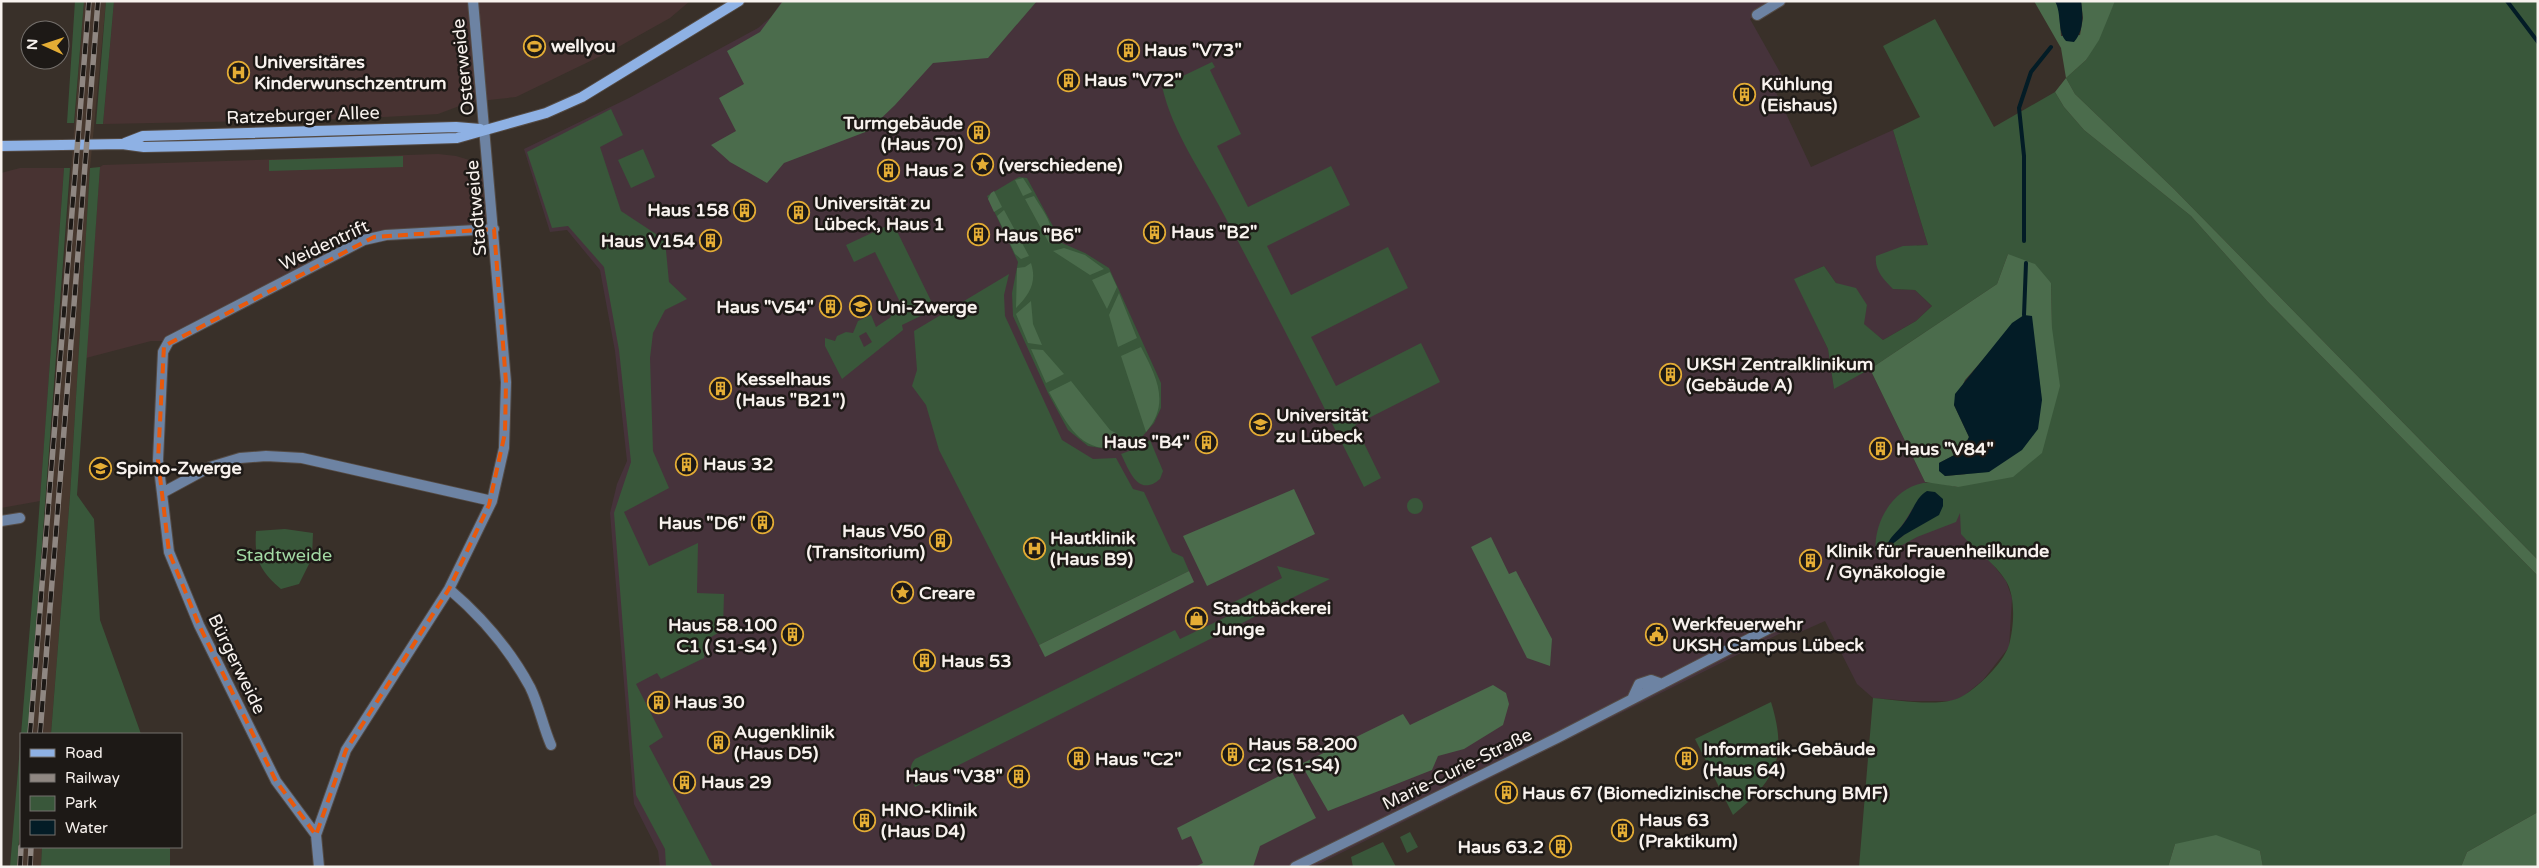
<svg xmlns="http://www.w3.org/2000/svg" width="2539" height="868" font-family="'Varela Round',sans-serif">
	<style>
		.commercial { fill: #483332 }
		.built { fill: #47382e }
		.medical { fill: #46333b }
		.green { fill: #39573a; fill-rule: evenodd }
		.forest { fill: #4b6c4c; fill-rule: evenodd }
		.water { fill: #031c26 }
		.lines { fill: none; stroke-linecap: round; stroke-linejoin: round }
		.stream { stroke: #031c26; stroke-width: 4 }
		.minor-casing { stroke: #544b45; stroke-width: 12 }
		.secondary-casing { stroke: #544b45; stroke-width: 12 }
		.minor { stroke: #6d83a3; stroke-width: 10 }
		.secondary { stroke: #8eb1e4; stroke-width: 10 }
		.rail-casing { stroke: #8f8782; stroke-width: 5.5 }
		.rail { stroke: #1d1916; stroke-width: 4; stroke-dasharray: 11; stroke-linecap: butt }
		.marked { fill: none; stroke: #e8590c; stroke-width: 4; stroke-dasharray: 10 6; stroke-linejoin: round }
		.labels { text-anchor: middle; stroke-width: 5; stroke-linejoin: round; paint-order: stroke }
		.poi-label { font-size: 18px; font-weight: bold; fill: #f8f2ee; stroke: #1d1916; text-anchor: start }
		.street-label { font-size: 18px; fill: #f8f2ee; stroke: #1d1916 }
		.park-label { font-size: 18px; fill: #a3daa5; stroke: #1d1916 }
	</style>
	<rect width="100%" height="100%" fill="#393029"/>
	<path class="commercial" d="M114 1H690L670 18 611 51 516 97 470 102 438 114 348 119 103 124Z
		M438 154 456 156 476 162 488 161 494 229 386 235 169 341H151L86 358 100 167 103 165Z
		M20 168H64L40 501 1 508V173Z"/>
	<path class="built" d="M84 1H106L90 168 70 496 51 734H28Z
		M21 814V847H42L41 867H17Z"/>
	<path class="medical" d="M782 1H1780L1750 19 1786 83 1775 90 1811 167 1893 130 1928 245H1917L1893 289 1915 290 1932 306 1916 321 1883 340 1863 324 1867 305 1836 283 1824 266 1795 279 1828 349 1834 388 1870 369 1925 482 1960 512 1972 546 1991 562 2006 581 2012 598 2009 647 1983 680 1965 695 1953 701H1911L1873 698 1857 684 1825 621 1798 633 1785 631 1313 867H660L658 851 634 804 610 513 617 484 627 461 615 351 600 270 567 230 550 232 524 149 629 98 758 28 771 17Z"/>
	<path class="green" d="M75 1H84L74 123H67Z
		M106 1H114L103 124H96Z
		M2115 1H2538V560L2174 189 2075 94 2066 78 2086 60Z
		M1935 19 1994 127 2055 92 2064 107 2084 130 2191 216 2268 302 2538 576V812L2467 852 2461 867H2263L2260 851 2175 844 2168 867H1859L1873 698C1895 700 1932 706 1953 700 1971 696 2004 663 2009 645 2014 627 2016 597 2006 581 1995 563 1975 550 1961 534L1960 513 1956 522 1917 537 1882 556 1876 555C1872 524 1892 489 1923 483 1933 481 1948 485 1958 487L2052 328 2051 283 2008 254 1997 284 1870 369 1834 389 1828 349 1794 279 1824 266 1836 283 1856 288 1867 305 1864 324 1883 340 1916 321 1932 306 1915 290 1893 289C1884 280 1874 270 1876 256L1903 246 1928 245 1893 130 1920 117 1883 46ZM1913 507 1904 535 1887 548C1895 533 1906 522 1913 507Z
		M1212 62 1215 67 1210 70 1241 134 1217 146 1248 207 1331 166 1350 205 1267 246 1291 295 1388 247 1408 288 1311 337 1336 386 1421 343 1440 382 1355 425 1381 478 1364 487C1318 395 1271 303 1223 213 1202 172 1172 132 1162 86Z
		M611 109 623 135 600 147 621 211 665 240 669 282 687 299 665 310 653 333 650 358 653 451 669 488 624 512 649 566 698 543 697 593 724 594 723 630 706 640 704 658 661 679 657 673 636 684 663 737 649 746 713 867H666L665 849 636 795 614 513 631 462 619 350 604 267 568 226 552 228 527 152Z
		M643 149 655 177 631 188 618 160Z
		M403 156V167L269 171V160Z
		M100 167 77 495 94 519 100 620 141 734H51L70 496 90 168Z
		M64 168H70L32 680 28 734H21V814L17 867H10L36 554Z
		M1019 177 1027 178 1062 243 1085 253 1109 268 1161 383V408L1154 423 1141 438 1123 448 1113 450 1088 446 1068 430 1048 393 1013 316 1012 293 1018 262 987 196Z
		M893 223 935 309 902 325 903 330 842 379 825 346V338L835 341 837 336 846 332 853 333 858 321 871 315 876 327 891 317 888 308 900 302 875 252 854 262 846 245ZM866 332 872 342 864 347 859 336Z
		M1009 274 1004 295 1005 316 1062 440 1093 459 1116 458 1133 489 1144 492 1172 552 1183 557 1189 571 1039 645 939 450 926 405 912 386 917 370 914 331Z
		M1150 440 1163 471 1160 479C1138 498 1129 470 1121 454L1137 448Z
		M1407 506a8 8 0 1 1 16 0a8 8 0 1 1-16 0Z
		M285 529 313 533 312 558 299 584 281 589C260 571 254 559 256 531Z
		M1277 566 1330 579 915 787C912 777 907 768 915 759L1175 630 1180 639 1228 616 1224 607 1282 578Z
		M1771 702C1788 757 1776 780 1733 815L1695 739Z
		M1410 832 1418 847 1407 853 1400 837Z
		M1383 842 1396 867H1353L1351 857Z
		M42 847H170V867H41Z"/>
	<path class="forest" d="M783 1H1037L988 58 933 63 895 105 868 131 784 163 767 183 730 162 711 145 736 131 719 98 744 84 727 51 760 32Z
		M2034 1H2055L2059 9 2061 36 2080 35 2083 18 2081 1H2115L2099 40 2086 60 2066 78 2075 94 2174 189 2538 560V576L2268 302 2191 216 2084 130 2064 107 2055 92 2066 78 2061 48Z
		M1023 178 1032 192 1023 196 1015 180Z
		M994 191 1002 207 994 212 988 199 991 193Z
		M1034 196C1042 210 1058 228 1049 243L1025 199Z
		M1004 210 1029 256 1021 259 1015 254 997 216Z
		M1064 248 1085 255 1104 269 1090 275 1053 251Z
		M2008 254 2035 264 2051 283 2052 328 2060 386 2042 453 2013 477 1958 487 1925 482 1870 369 1997 284ZM2035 347 2042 400 1989 472 1945 476 1939 463 1962 451 1969 437 1954 405 1965 380 1987 355Z
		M1031 263C1037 282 1030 294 1016 308L1017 268 1025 267Z
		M1110 272 1117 287 1107 309 1092 280Z
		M1119 293 1137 338 1118 347 1109 315Z
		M1031 301 1033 324 1042 345 1028 343 1016 314Z
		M1141 347C1156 376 1171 403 1146 432L1121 356Z
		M1031 349 1043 350 1064 374 1046 383Z
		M1071 381 1110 430 1116 433 1124 446C1081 457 1067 424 1049 392Z
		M1294 489 1315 534 1207 586 1183 536Z
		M1491 537 1509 574 1516 571 1552 639 1550 666 1527 658 1471 547Z
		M1189 571 1194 582 1045 657 1039 645Z
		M1493 685 1506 693 1509 704 1503 725 1464 749 1438 756 1432 770 1328 811 1301 764 1403 714 1410 725Z
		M1291 770 1316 818 1260 846 1253 867H1195L1203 863 1191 836 1182 840 1177 828Z
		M2538 812V867H2461L2467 852Z
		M2216 835 2260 851 2263 867H2168L2175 844Z"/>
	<path class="water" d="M2055 1H2081C2083 16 2084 30 2074 42L2066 41C2057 31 2062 14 2055 1Z
		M2024 315 2032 316 2042 400 2038 429 2022 450 1989 472 1945 476 1939 471V463L1962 451 1969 437 1954 405 1955 394 2012 323Z
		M1927 491 1935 492 1943 499V506L1939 515 1904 535 1886 549C1889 536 1897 533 1904 523 1913 512 1915 498 1927 491Z"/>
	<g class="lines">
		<path class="stream" d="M2507 1 2538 42
			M2024 241V156L2019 108 2031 72 2051 47
			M2024 315 2026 263"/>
		<defs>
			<path id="minor" d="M1757 15 1780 1
				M162 493 210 467 240 458 266 456 302 458 492 501
				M1 521 20 518
				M449 589C482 617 509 648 530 687 539 705 543 727 551 745
				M1632 699 1639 684 1651 680 1662 684
				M316 835 276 781 199 625 169 552 158 460 163 352 169 341 364 240 386 235 494 229
				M319 867 316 835 346 750 449 589 492 501 504 448 506 382 473 1
				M1295 867 1557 738 1778 624"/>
			<path id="secondary" d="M125 143 143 136 456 127 480 129
				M1 146 122 144 144 147 195 146 457 138 546 113 582 97 739 1"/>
		</defs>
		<use href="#minor" class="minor-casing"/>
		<use href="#secondary" class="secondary-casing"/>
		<use href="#minor" class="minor"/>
		<use href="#secondary" class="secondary"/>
		<defs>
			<path id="rail" d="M30 734 89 1
				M40 734 98 1
				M20 867 21 847
				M30 867 31 847"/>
		</defs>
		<use href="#rail" class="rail-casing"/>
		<use href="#rail" class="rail"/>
	</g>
	<path class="marked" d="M494 229 506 382 505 433 489 505 449 589 346 750 316 835 276 781 199 625 169 552 158 460 164 346 374 237Z"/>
	<defs>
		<symbol id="stadium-ring" viewBox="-11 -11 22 22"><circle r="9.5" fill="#1d1916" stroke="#e4ad35" stroke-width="1.5"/><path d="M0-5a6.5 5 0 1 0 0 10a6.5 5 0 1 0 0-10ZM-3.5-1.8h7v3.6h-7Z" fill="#e4ad35"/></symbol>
		<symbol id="building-ring" viewBox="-11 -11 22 22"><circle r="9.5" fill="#1d1916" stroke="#e4ad35" stroke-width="1.5"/><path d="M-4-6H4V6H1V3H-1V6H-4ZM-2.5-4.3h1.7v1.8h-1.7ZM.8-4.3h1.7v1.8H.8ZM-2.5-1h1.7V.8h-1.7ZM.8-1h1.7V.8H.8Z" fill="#e4ad35"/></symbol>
		<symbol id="hospital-ring" viewBox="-11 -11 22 22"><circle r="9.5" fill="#1d1916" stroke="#e4ad35" stroke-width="1.5"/><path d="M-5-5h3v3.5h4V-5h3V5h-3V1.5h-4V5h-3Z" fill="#e4ad35"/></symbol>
		<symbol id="sight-ring" viewBox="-11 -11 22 22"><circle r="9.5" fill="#1d1916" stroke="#e4ad35" stroke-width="1.5"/><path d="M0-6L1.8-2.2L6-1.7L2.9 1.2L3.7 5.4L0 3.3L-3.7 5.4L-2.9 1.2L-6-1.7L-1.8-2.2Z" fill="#e4ad35"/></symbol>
		<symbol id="school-ring" viewBox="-11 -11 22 22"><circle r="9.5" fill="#1d1916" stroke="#e4ad35" stroke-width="1.5"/><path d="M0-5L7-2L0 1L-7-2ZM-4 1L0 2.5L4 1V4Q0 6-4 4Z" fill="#e4ad35"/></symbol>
		<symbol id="university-ring" viewBox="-11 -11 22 22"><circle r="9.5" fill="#1d1916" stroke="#e4ad35" stroke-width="1.5"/><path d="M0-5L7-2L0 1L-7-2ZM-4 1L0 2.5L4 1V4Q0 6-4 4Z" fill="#e4ad35"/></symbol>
		<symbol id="shop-ring" viewBox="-11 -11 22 22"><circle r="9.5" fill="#1d1916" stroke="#e4ad35" stroke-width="1.5"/><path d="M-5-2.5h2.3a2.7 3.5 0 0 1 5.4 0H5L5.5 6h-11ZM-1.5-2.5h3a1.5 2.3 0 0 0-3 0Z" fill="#e4ad35"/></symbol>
		<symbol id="civic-ring" viewBox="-11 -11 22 22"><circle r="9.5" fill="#1d1916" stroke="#e4ad35" stroke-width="1.5"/><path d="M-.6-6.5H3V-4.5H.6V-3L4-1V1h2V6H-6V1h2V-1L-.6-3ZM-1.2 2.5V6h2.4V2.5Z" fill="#e4ad35"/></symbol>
	</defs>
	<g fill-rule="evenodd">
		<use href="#stadium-ring" x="522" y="34" width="25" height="25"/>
		<use href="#building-ring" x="1116" y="38" width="25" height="25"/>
		<use href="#hospital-ring" x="226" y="60" width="25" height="25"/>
		<use href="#building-ring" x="1056" y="68" width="25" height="25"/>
		<use href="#building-ring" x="1732" y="82" width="25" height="25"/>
		<use href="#building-ring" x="966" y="120" width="25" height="25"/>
		<use href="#sight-ring" x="970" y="152" width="25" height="25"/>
		<use href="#building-ring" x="876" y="158" width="25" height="25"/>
		<use href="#building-ring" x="732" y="198" width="25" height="25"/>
		<use href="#building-ring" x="786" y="200" width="25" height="25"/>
		<use href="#building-ring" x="1142" y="220" width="25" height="25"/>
		<use href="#building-ring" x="966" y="222" width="25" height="25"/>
		<use href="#building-ring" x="698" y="228" width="25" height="25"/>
		<use href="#building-ring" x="818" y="294" width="25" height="25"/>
		<use href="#school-ring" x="848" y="294" width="25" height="25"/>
		<use href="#building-ring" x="1658" y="362" width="25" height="25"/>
		<use href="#building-ring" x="708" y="376" width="25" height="25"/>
		<use href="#university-ring" x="1248" y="412" width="25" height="25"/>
		<use href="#building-ring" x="1194" y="430" width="25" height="25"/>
		<use href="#building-ring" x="1868" y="436" width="25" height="25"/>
		<use href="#building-ring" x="674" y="452" width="25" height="25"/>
		<use href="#school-ring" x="88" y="456" width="25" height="25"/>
		<use href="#building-ring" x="750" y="510" width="25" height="25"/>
		<use href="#building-ring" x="928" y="528" width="25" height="25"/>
		<use href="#hospital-ring" x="1022" y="536" width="25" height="25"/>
		<use href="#building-ring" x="1798" y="548" width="25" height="25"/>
		<use href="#sight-ring" x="890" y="580" width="25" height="25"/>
		<use href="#shop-ring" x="1184" y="606" width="25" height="25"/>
		<use href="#civic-ring" x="1644" y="622" width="25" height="25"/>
		<use href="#building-ring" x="780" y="622" width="25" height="25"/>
		<use href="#building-ring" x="912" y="648" width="25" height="25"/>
		<use href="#building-ring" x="646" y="690" width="25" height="25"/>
		<use href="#building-ring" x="706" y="730" width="25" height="25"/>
		<use href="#building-ring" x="1220" y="742" width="25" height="25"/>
		<use href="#building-ring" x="1066" y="746" width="25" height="25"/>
		<use href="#building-ring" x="1674" y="746" width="25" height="25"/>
		<use href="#building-ring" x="1006" y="764" width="25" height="25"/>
		<use href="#building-ring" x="672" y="770" width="25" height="25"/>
		<use href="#building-ring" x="1494" y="780" width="25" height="25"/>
		<use href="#building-ring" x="852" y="808" width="25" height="25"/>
		<use href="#building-ring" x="1610" y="818" width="25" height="25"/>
		<use href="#building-ring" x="1548" y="834" width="25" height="25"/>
	</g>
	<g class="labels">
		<g class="poi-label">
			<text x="551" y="52">wellyou</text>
			<text x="1144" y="56">Haus "V73"</text>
			<text x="254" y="68">Universitäres<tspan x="254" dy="21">Kinderwunschzentrum</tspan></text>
			<text x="1084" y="86">Haus "V72"</text>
			<text x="1761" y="90">Kühlung<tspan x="1761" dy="21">(Eishaus)</tspan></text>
			<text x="963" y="129" text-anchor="end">Turmgebäude<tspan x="963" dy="21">(Haus 70)</tspan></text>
			<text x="999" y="171">(verschiedene)</text>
			<text x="905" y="176">Haus 2</text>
			<text x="814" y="209">Universität zu<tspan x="814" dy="21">Lübeck, Haus 1</tspan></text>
			<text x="729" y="216" text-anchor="end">Haus 158</text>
			<text x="1171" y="238">Haus "B2"</text>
			<text x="995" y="241">Haus "B6"</text>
			<text x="695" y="247" text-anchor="end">Haus V154</text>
			<text x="814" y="313" text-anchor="end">Haus "V54"</text>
			<text x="877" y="313">Uni-Zwerge</text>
			<text x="1686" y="370">UKSH Zentralklinikum<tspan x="1686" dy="21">(Gebäude A)</tspan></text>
			<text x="736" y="385">Kesselhaus<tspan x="736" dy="21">(Haus "B21")</tspan></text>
			<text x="1276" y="421">Universität<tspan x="1276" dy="21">zu Lübeck</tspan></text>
			<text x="1190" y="448" text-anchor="end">Haus "B4"</text>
			<text x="1896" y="455">Haus "V84"</text>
			<text x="703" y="470">Haus 32</text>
			<text x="116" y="474">Spimo-Zwerge</text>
			<text x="746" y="529" text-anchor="end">Haus "D6"</text>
			<text x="925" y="537" text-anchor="end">Haus V50<tspan x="925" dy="21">(Transitorium)</tspan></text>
			<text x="1050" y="544">Hautklinik<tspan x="1050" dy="21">(Haus B9)</tspan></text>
			<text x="1826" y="557">Klinik für Frauenheilkunde<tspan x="1826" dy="21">/ Gynäkologie</tspan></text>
			<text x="919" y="599">Creare</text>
			<text x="1213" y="614">Stadtbäckerei<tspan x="1213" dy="21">Junge</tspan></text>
			<text x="1672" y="630">Werkfeuerwehr<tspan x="1672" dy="21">UKSH Campus Lübeck</tspan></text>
			<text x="777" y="631" text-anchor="end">Haus 58.100<tspan x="777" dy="21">C1 ( S1-S4 )</tspan></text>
			<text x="941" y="667">Haus 53</text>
			<text x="674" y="708">Haus 30</text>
			<text x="734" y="738">Augenklinik<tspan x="734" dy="21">(Haus D5)</tspan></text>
			<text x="1248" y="750">Haus 58.200<tspan x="1248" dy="21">C2 (S1-S4)</tspan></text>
			<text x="1703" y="755">Informatik-Gebäude<tspan x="1703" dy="21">(Haus 64)</tspan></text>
			<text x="1095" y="765">Haus "C2"</text>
			<text x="1003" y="782" text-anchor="end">Haus "V38"</text>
			<text x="701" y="788">Haus 29</text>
			<text x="1522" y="799">Haus 67 (Biomedizinische Forschung BMF)</text>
			<text x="881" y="816">HNO-Klinik<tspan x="881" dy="21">(Haus D4)</tspan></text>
			<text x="1639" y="826">Haus 63<tspan x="1639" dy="21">(Praktikum)</tspan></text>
			<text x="1544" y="853" text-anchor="end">Haus 63.2</text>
		</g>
		<g class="street-label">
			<text transform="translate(463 67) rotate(-96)" y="6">Osterweide</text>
			<text transform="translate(303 115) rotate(-2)" y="6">Ratzeburger Allee</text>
			<text transform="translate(476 208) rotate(-95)" y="6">Stadtweide</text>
			<text transform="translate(324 245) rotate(-25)" y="6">Weidentrift</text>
			<text transform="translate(237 664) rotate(64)" y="6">Bürgerweide</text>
			<text transform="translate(1457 769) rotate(-26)" y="6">Marie-Curie-Straße</text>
		</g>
		<g class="park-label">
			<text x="284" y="561">Stadtweide</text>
		</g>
	</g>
	<rect width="2539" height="868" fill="none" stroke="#f8f2ee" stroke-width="5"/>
	<rect x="20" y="733" width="162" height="115" fill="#1d1916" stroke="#75706c"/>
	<rect x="30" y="749" width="25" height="8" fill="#8eb1e4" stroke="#75706c"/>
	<text x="65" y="758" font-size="15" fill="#f8f2ee">Road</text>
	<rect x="30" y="774" width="25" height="8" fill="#8f8782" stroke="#75706c"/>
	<text x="65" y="783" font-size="15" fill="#f8f2ee">Railway</text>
	<rect x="30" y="796" width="25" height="15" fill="#39573a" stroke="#75706c"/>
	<text x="65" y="808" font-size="15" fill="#f8f2ee">Park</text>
	<rect x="30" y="820" width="25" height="15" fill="#031c26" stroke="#75706c"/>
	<text x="65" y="833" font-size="15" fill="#f8f2ee">Water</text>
	<g transform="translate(45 45) rotate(273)"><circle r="24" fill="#1d1916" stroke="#75706c"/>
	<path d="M0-4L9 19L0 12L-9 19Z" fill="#e4ad35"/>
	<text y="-8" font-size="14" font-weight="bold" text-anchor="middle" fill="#f8f2ee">N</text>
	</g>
</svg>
